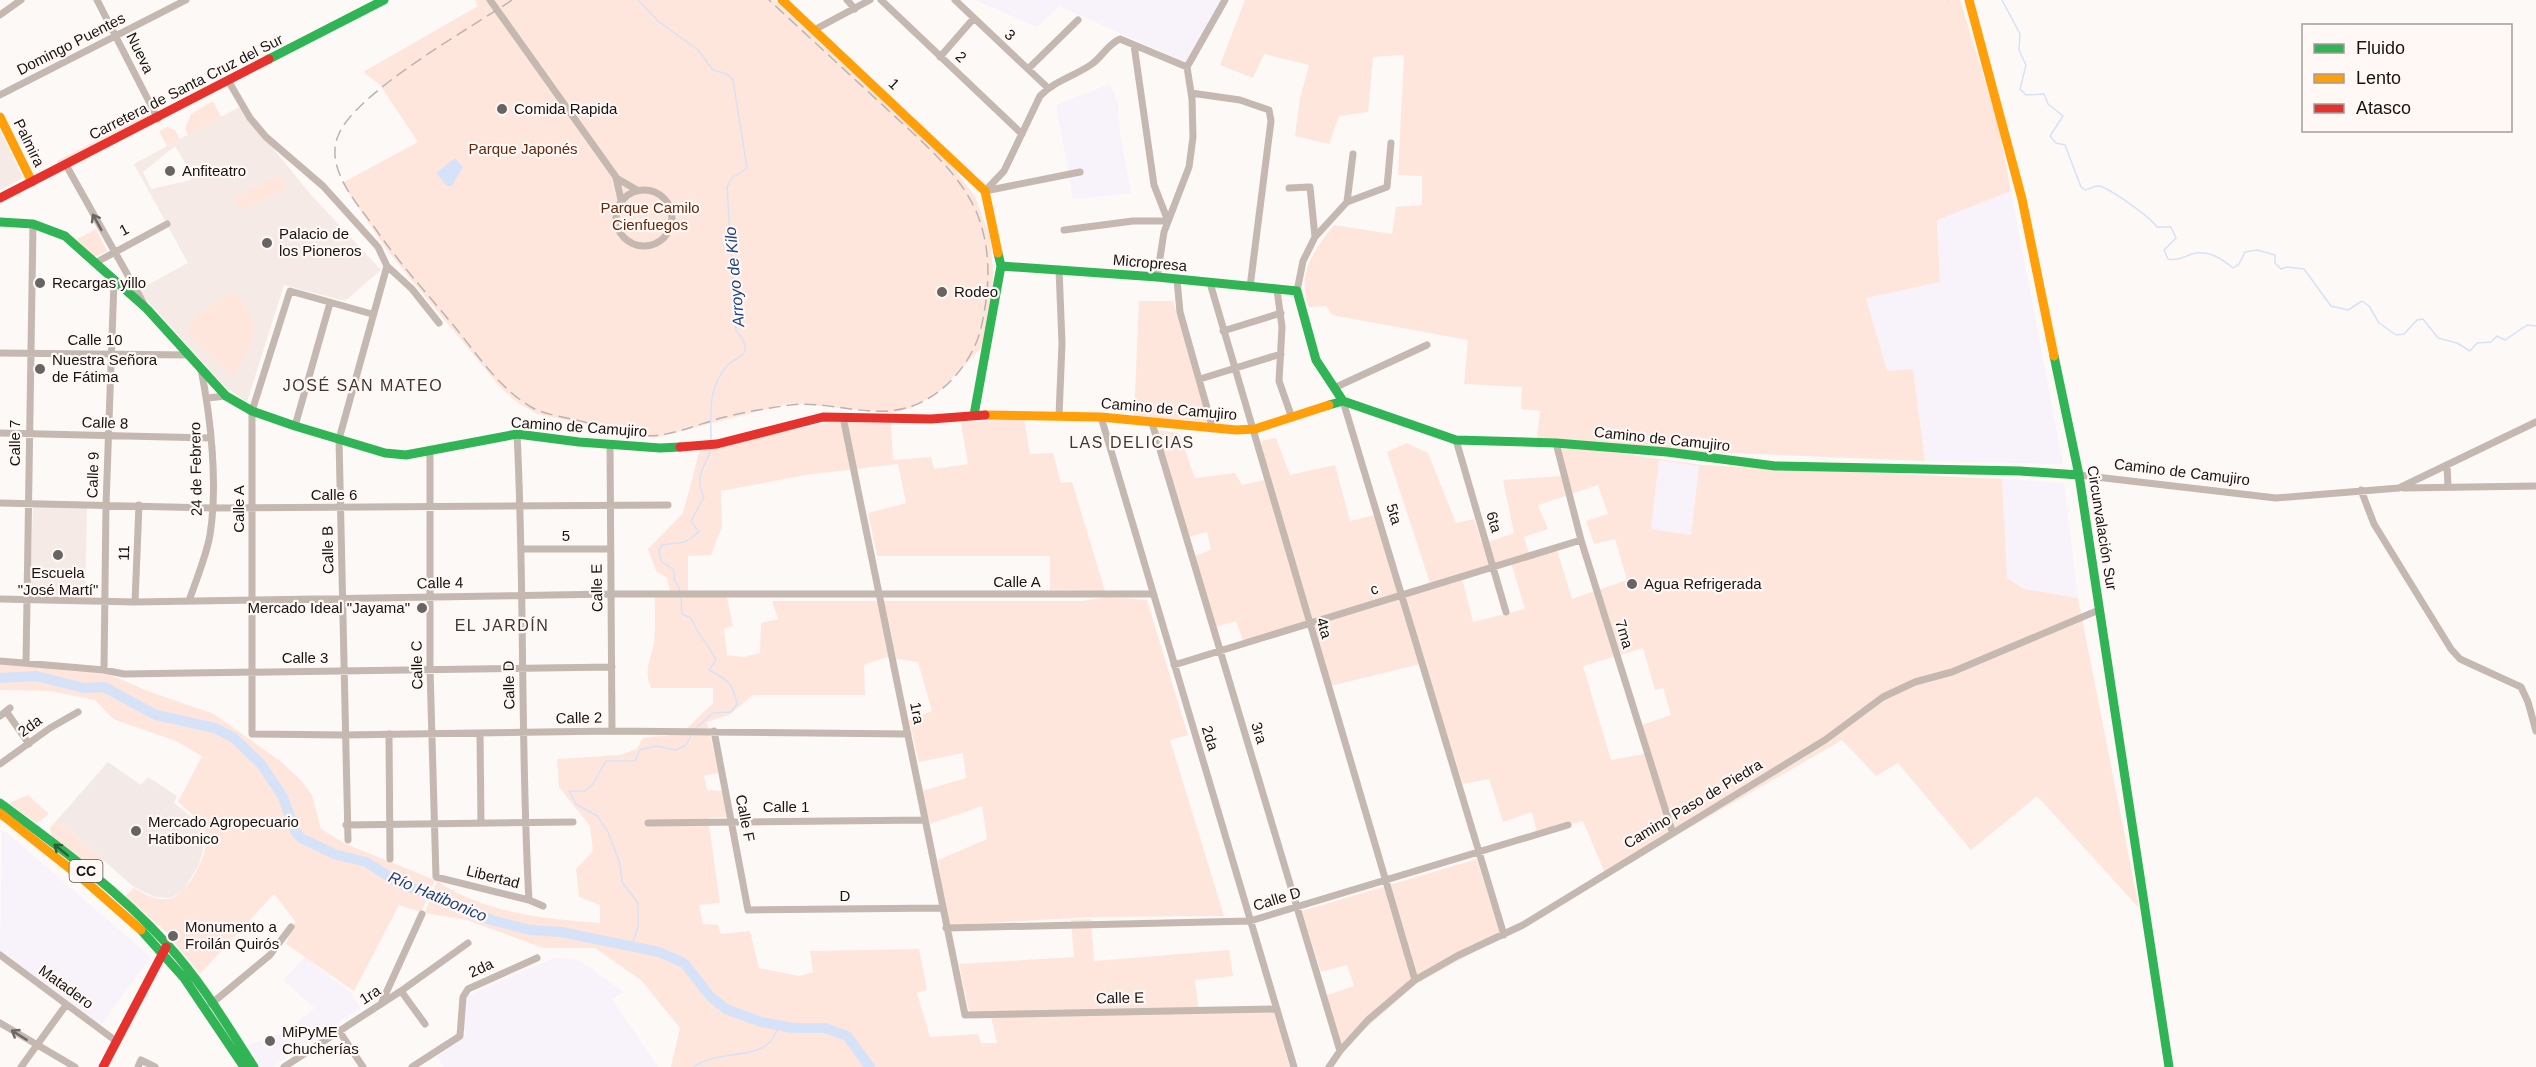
<svg xmlns="http://www.w3.org/2000/svg" width="2536" height="1067" font-family="Arial,sans-serif">
	<style>
		.commercial { fill: #f3e9e6 }
		.industrial { fill: #f8f2fa }
		.built { fill: #f5eae5; fill-rule: evenodd }
		.green { fill: #fee6dc; fill-rule: evenodd }
		.water { fill: #d6e2f8 }
		.lines { fill: none; stroke-linecap: round; stroke-linejoin: round }
		.stream { stroke: #d6e2f8; stroke-width: 1.5 }
		.river { stroke: #d6e2f8; stroke-width: 10 }
		.street { stroke: #c4b8b1; stroke-width: 7 }
		.fast { stroke: #30b455; stroke-width: 9 }
		.slow { stroke: #ff9f0a; stroke-width: 9 }
		.jam { stroke: #e5322d; stroke-width: 9 }
		.rail { stroke: #bcb3af; stroke-width: 1.5; stroke-dasharray: 12 6; stroke-linecap: butt }
		.oneway { stroke: #6e6662 }
		.oneway2 { stroke: #246434 }
		.poi-dot { fill: #686463; stroke: #fff8f5; stroke-width: 2 }
		.labels { text-anchor: middle; stroke-width: 4.5; stroke-linejoin: round; paint-order: stroke }
		.shield { fill: #fff8f5; stroke: #5d5857; stroke-width: 1.5 }
		.shield-label { font-size: 14px; font-weight: bold; fill: #171413 }
		.street-label { font-size: 15px; fill: #171413; stroke: #fff8f5 }
		.poi-label { font-size: 15px; fill: #171413; stroke: #fff8f5; text-anchor: start }
		.park-label { font-size: 15px; fill: #632a10; stroke: #fff8f5 }
		.water-label { font-size: 16px; font-style: italic; fill: #204381; stroke: #fff8f5 }
		.neighbourhood-label { font-size: 16px; letter-spacing: 1.5px; fill: #3e3734; stroke: #fff8f5 }
	</style>
	<rect width="100%" height="100%" fill="#fdf9f7"/>
	<path class="commercial" d="M108 762 141 785 148 777 177 796 174 803 198 822 205 841 199 865 182 892 170 898 155 897 134 887 57 820Z"/>
	<path class="industrial" d="M975 0H1222L1188 63 1059 6 1037 27Z
		M1110 84 1118 104 1120 132 1131 193 1073 199 1056 105Z
		M2011 191 2063 464 1925 461 1913 369 1887 372 1866 297 1940 282 1937 220Z
		M1659 460 1699 466 1691 535 1651 529Z
		M2002 479 2064 483 2078 598 2024 589 2007 578Z
		M2 829 151 957 101 1025 0 951Z
		M305 957 350 992 360 1008 272 1067H262L247 1045 283 1033 315 1008 283 980Z
		M554 958 577 959 624 992 612 999 658 1067H444L437 1057 467 1035 463 1030 467 996Z"/>
	<path class="built" d="M239 107 312 196 381 270 345 301 284 285 247 402 224 386 138 290 188 263 134 164ZM175 146 188 168 191 180 151 189 143 172Z
		M0 130 23 178 0 190Z
		M33 507H87L85 596 30 594Z"/>
	<path class="green" d="M475 0H774L947 160 975 196 990 238 993 271 992 300 982 347 940 391 912 408 891 413 790 403 654 438 537 414 518 403 501 388 386 249 342 183 418 142 380 85 363 72 478 6Z
		M1245 0H1960L1998 124 2011 191 1937 220 1940 282 1866 298 1887 371 1913 369 1925 461 1704 452 1537 439 1540 411 1521 409 1522 387 1464 384 1468 340 1332 315 1326 306 1309 307C1296 273 1314 251 1334 225L1392 234 1396 207 1422 205V176L1398 175 1404 55 1373 57 1368 112 1339 116 1329 144 1295 136 1300 98 1309 65 1264 54 1253 78 1220 65Z
		M213 101 221 117 188 135 185 129 191 114Z
		M149 113 152 118 57 165V161Z
		M167 127 175 130 180 139 167 146 159 131Z
		M277 175 287 188 241 211 234 198Z
		M96 229 107 251 94 257 77 239Z
		M233 291C267 321 254 345 232 377L187 332 196 316Z
		M1139 301H1173L1209 422 1134 417Z
		M1024 418 1030 454 1053 453 1061 483 1072 482 1105 591 1050 590V556H877L868 513 906 503 898 464 805 475 721 491 722 526 711 555 688 556V591L726 593 733 626 724 629 727 655 744 657 760 653 761 623 778 619 772 601H1083L1107 597 1147 600 1188 735 1170 740 1224 916 1093 917 948 925 938 860 987 839 982 806 930 824 922 791 966 778 963 753 919 762 909 720 932 711 918 662 886 657 864 665 865 695H753L729 715 707 722 719 773 704 776 707 790 722 791 728 817 708 818 720 903 699 905 703 924 718 925 721 934 750 931 759 968 799 976 813 972 810 951 919 949 927 990 917 993 930 1037 978 1034 981 1043H997L990 1012 969 1011 959 964 1074 957 1071 920 1091 919 1094 961 1229 950 1233 976 1195 980 1199 1013 1272 1007 1290 1067H671L680 1028 642 981 595 948H543L467 920 425 913 437 881C485 913 544 919 600 923V905L579 897 576 869 593 851 590 826 559 787 557 759 620 755 637 749 643 738 681 734 713 703V688H651C645 673 648 666 652 651 657 635 654 611 655 593L670 591 667 578 656 571 648 549 683 513 700 449 837 421 891 422 893 460 931 457 934 469 968 464 961 423Z
		M1156 430 1179 433 1195 478 1235 473 1242 485 1269 479 1261 441 1276 438 1290 475 1335 465 1350 521 1375 515 1400 594 1430 583 1387 452 1407 443 1428 453 1456 523 1474 519 1482 544 1514 533 1503 480 1561 476 1554 444 1703 465 2002 479 2007 578 2024 589 2078 598 2139 908 2037 796 1971 850 1898 763 1876 776 1842 740 1606 876 1583 821 1537 833 1532 812 1503 822 1489 779 1463 784 1424 663 1330 686 1311 621 1243 641 1236 621 1215 627 1194 556 1211 550 1207 532 1188 537ZM1659 460 1699 466 1691 535 1651 529ZM1598 485 1608 514 1586 521 1594 544 1615 539 1627 580 1572 599 1557 550 1530 557 1524 537 1548 529 1538 505ZM1511 563 1525 609 1473 622 1462 578ZM1643 648 1655 690 1663 688 1671 715 1642 725 1650 753 1611 760 1583 666Z
		M0 663 109 674 145 690 214 714 280 761 301 780 312 795 321 829 346 844 435 880 421 912 399 905 354 991 286 944 295 921 274 894 200 974 164 930 125 896 134 888C145 894 156 901 169 899 187 896 208 855 206 838 205 822 189 812 178 802L202 756 176 741 113 719 95 700 51 691 0 690Z
		M28 795 49 814 37 823 33 821 9 803Z
		M57 820 103 860 104 864 96 872 52 837 50 828Z
		M1477 859 1501 937 1416 984 1341 1050 1327 995 1354 986 1347 965 1321 972 1302 911Z"/>
	<path class="water" d="M455 158 463 167 452 186H447L436 173Z"/>
	<g class="lines">
		<path class="stream" d="M638 0 658 21 698 50 713 70 727 74 733 80 747 168 732 178 727 187 736 331C741 336 747 343 745 351 742 358 732 360 727 366 707 389 711 413 711 441
			M1947 0H1948
			M2002 0 2020 34 2019 50 2026 65 2020 89 2026 95 2044 94 2048 104 2063 116 2050 136 2056 143 2065 145 2081 187 2085 190C2089 189 2095 186 2099 186 2110 188 2151 218 2157 227H2171L2176 238 2164 250 2168 259C2179 261 2183 257 2192 254 2208 249 2222 259 2233 268L2239 264 2245 252 2257 250 2275 255V263L2281 269 2287 267 2304 269 2331 306 2348 310 2362 301 2369 306 2379 323 2396 335 2404 334 2417 320 2423 319 2438 338 2457 343 2470 351 2477 343 2491 342 2497 336 2505 340 2527 325 2536 326
			M680 590 674 579V570L661 561 659 550 662 545 685 542 699 532 691 521 704 497C693 476 706 466 711 449
			M681 598 682 614 691 618C697 634 709 645 716 660L709 670C728 680 733 683 737 704L731 712 713 713 694 730
			M632 945 638 927V903L622 882 620 864 608 832 597 816 576 804 569 791H585L593 784 606 761H635L640 750 656 746 676 750 686 745 692 734
			M694 1067C712 1051 754 1059 770 1042 774 1037 777 1031 780 1025"/>
		<path class="river" d="M0 678 36 676 84 688 104 687 156 715 215 728 234 738 261 764 283 797 295 831 301 838 334 854 366 862 399 883 491 920 530 930 561 932 659 952 684 963 710 996 726 1009 761 1022 793 1028H825L847 1036 870 1067"/>
		<path class="street" d="M97 0 158 119
			M490 0 616 177 621 200
			M847 0 855 9
			M881 0 1022 134
			M955 0 1048 88
			M0 15 21 0
			M814 30 870 0
			M940 57 974 18
			M1028 69 1078 20
			M229 82 250 118 266 137 323 186 378 247 387 266 412 289 439 323
			M1191 93 1240 100 1269 110 1271 121 1250 287
			M0 95 186 0
			M66 165 144 304
			M618 179 637 190
			M1289 188 1310 187 1315 237
			M616 218a28 28 0 1 1 56 0a28 28 0 1 1-56 0Z
			M985 191 1004 171 1040 96C1054 81 1075 76 1092 64 1102 57 1108 44 1120 39L1187 67
			M985 191 1080 172
			M1347 202 1353 154
			M1064 230 1133 221H1168L1154 185 1134 45
			M95 263 167 224
			M1059 269 1062 343 1059 416
			M1157 277 1164 232 1189 167 1193 137 1192 99 1187 67 1225 0
			M1177 280 1180 312 1213 429
			M1210 283 1415 980
			M1277 290 1282 327 1279 381 1292 418
			M1297 291 1303 261 1315 237 1347 202 1387 187 1391 143
			M372 314 290 291 252 411V734L344 735 612 731 908 734
			M1223 331 1281 313
			M0 353 189 355
			M1200 379 1281 354
			M1334 388 1427 345
			M207 398 226 396
			M1343 401 1504 935
			M843 417 965 1015 1277 1009
			M1101 417 1294 1067
			M1152 423 1340 1051
			M295 426 330 303
			M0 433 210 438
			M517 434C525 589 520 745 529 900
			M1456 440 1506 612
			M1556 443 1581 540 1672 831
			M610 445 612 731
			M430 452V669L436 877 529 900 543 906
			M2447 466 2448 486
			M2079 475 2276 498 2399 488 2536 422
			M2404 488 2536 486
			M2361 490 2374 524 2451 649 2460 659 2521 687 2528 702 2536 731
			M0 503 212 508 668 505
			M521 549H610
			M0 599 135 602 611 594H1153
			M189 601C196 580 206 557 210 535 218 484 211 419 201 369
			M135 602 139 505
			M0 661 104 670 124 674 612 667
			M26 663 33 224
			M1174 665 1581 540
			M104 670 106 505 114 281
			M6 711 29 744
			M0 716 10 708
			M714 731 748 910 941 908
			M480 733 481 823
			M389 734 390 859
			M0 764 50 728 78 712
			M648 823 924 820
			M346 825 573 822
			M348 840 339 439 387 266
			M946 928 1250 921 1568 825
			M0 955 116 1041
			M401 991 425 1024
			M211 1004 270 955 291 927
			M381 1004 422 914
			M0 1023 75 1067
			M339 1031 363 1067
			M21 1067 66 1005
			M138 1067 141 1060 155 1067
			M284 1067 401 991 468 943
			M412 1067 460 1036 463 997 468 989 537 958
			M1329 1067 1340 1051 1368 1020 1415 980 1457 956 1523 925 1825 740 1883 697 1915 682 1952 672 2099 610"/>
		<path class="fast" d="M269 59 384 0
			M0 222 33 224 65 236 147 309 226 396 252 411 295 426 385 453 406 455 517 434 579 442 660 448 680 447
			M1001 266 1157 277 1297 291 1316 360 1343 401
			M2054 356 2079 475 2169 1067
			M1329 405 1343 401 1456 440 1556 443 1667 452 1775 466 2020 471 2079 475
			M974 415 1001 266 998 253
			M0 803C58 846 118 890 167 944 201 981 227 1025 254 1067
			M141 930 184 978 244 1067"/>
		<path class="slow" d="M782 0 985 191 998 253
			M1969 0 2022 199 2054 356
			M0 117 32 182
			M985 415 1101 417 1236 430 1255 429 1329 405
			M0 813 83 879 141 930"/>
		<path class="jam" d="M0 198 269 59
			M680 447 717 444 823 417 931 419 985 415
			M103 1067 166 947"/>
		<path class="rail" d="M512 0C471 28 354 93 338 136 324 171 361 207 379 234 402 266 429 296 454 326 477 354 499 388 531 407 545 415 565 417 580 421 606 427 634 439 660 435 682 432 704 422 725 417 744 412 764 409 783 406 823 398 869 420 909 407 943 397 973 362 981 328 990 289 992 249 976 211 958 171 921 141 889 111 849 74 809 37 769 0"/>
	</g>
	<defs><path id="oneway-shaft" d="M-6 0H5M1.5-3L5.5 0L1.5 3" fill="none" stroke-width="1.6" stroke-linecap="round" stroke-linejoin="round" transform="scale(1.5)"/></defs>
	<g class="oneway">
		<use href="#oneway-shaft" transform="translate(97 222) rotate(-119)"/>
		<use href="#oneway-shaft" transform="translate(19 1035) rotate(-148)"/>
	</g>
	<use class="oneway2" href="#oneway-shaft" transform="translate(61 850) rotate(-141)"/>
	<g class="poi-dot">
		<circle cx="502" cy="109" r="6"/>
		<circle cx="170" cy="171" r="6"/>
		<circle cx="267" cy="243" r="6"/>
		<circle cx="40" cy="283" r="6"/>
		<circle cx="942" cy="292" r="6"/>
		<circle cx="40" cy="369" r="6"/>
		<circle cx="58" cy="555" r="6"/>
		<circle cx="1632" cy="584" r="6"/>
		<circle cx="422" cy="608" r="6"/>
		<circle cx="136" cy="831" r="6"/>
		<circle cx="173" cy="936" r="6"/>
		<circle cx="270" cy="1041" r="6"/>
	</g>
	<g class="labels">
		<rect class="shield" x="69.5" y="860" width="33" height="22" rx="4.5"/>
		<g class="shield-label">
			<text x="86" y="876">CC</text>
		</g>
		<g class="street-label">
			<text transform="translate(1010 35) rotate(43)" y="5">3</text>
			<text transform="translate(71 44) rotate(-27)" y="5">Domingo Puentes</text>
			<text transform="translate(140 53) rotate(64)" y="5">Nueva</text>
			<text transform="translate(961 57) rotate(43)" y="5">2</text>
			<text transform="translate(894 84) rotate(43)" y="5">1</text>
			<text transform="translate(186 87) rotate(-27)" y="5">Carretera de Santa Cruz del Sur</text>
			<text transform="translate(29 143) rotate(64)" y="5">Palmira</text>
			<text transform="translate(124 230) rotate(-28)" y="5">1</text>
			<text transform="translate(1150 263) rotate(5)" y="5">Micropresa</text>
			<text x="95" y="345">Calle 10</text>
			<text transform="translate(1169 409) rotate(5)" y="5">Camino de Camujiro</text>
			<text transform="translate(105 423) rotate(2)" y="5">Calle 8</text>
			<text transform="translate(579 427) rotate(4)" y="5">Camino de Camujiro</text>
			<text transform="translate(1662 439) rotate(6)" y="5">Camino de Camujiro</text>
			<text transform="translate(15 443) rotate(-90)" y="5">Calle 7</text>
			<text transform="translate(196 469) rotate(-91)" y="5">24 de Febrero</text>
			<text transform="translate(2182 472) rotate(7)" y="5">Camino de Camujiro</text>
			<text transform="translate(93 475) rotate(-88)" y="5">Calle 9</text>
			<text x="334" y="500">Calle 6</text>
			<text transform="translate(239 509) rotate(-90)" y="5">Calle A</text>
			<text transform="translate(1394 514) rotate(73)" y="5">5ta</text>
			<text transform="translate(1494 522) rotate(74)" y="5">6ta</text>
			<text transform="translate(2102 528) rotate(81)" y="5">Circunvalación Sur</text>
			<text x="566" y="541">5</text>
			<text transform="translate(328 550) rotate(-91)" y="5">Calle B</text>
			<text transform="translate(124 553) rotate(-88)" y="5">11</text>
			<text x="1017" y="587">Calle A</text>
			<text transform="translate(440 583) rotate(-1)" y="5">Calle 4</text>
			<text transform="translate(597 588) rotate(-91)" y="5">Calle E</text>
			<text transform="translate(1374 589) rotate(-17)" y="5">c</text>
			<text transform="translate(1324 628) rotate(73)" y="5">4ta</text>
			<text transform="translate(1624 634) rotate(73)" y="5">7ma</text>
			<text x="305" y="663">Calle 3</text>
			<text transform="translate(417 665) rotate(-91)" y="5">Calle C</text>
			<text transform="translate(509 685) rotate(-91)" y="5">Calle D</text>
			<text transform="translate(917 713) rotate(79)" y="5">1ra</text>
			<text transform="translate(579 718) rotate(-1)" y="5">Calle 2</text>
			<text transform="translate(30 726) rotate(-36)" y="5">2da</text>
			<text transform="translate(1259 733) rotate(73)" y="5">3ra</text>
			<text transform="translate(1210 738) rotate(73)" y="5">2da</text>
			<text transform="translate(1693 804) rotate(-31)" y="5">Camino Paso de Piedra</text>
			<text x="786" y="812">Calle 1</text>
			<text transform="translate(745 818) rotate(79)" y="5">Calle F</text>
			<text transform="translate(493 877) rotate(14)" y="5">Libertad</text>
			<text x="845" y="901">D</text>
			<text transform="translate(1277 899) rotate(-17)" y="5">Calle D</text>
			<text transform="translate(481 968) rotate(-24)" y="5">2da</text>
			<text transform="translate(66 987) rotate(36)" y="5">Matadero</text>
			<text transform="translate(370 995) rotate(-33)" y="5">1ra</text>
			<text transform="translate(1120 998) rotate(-1)" y="5">Calle E</text>
		</g>
		<g class="poi-label">
			<text x="514" y="114">Comida Rapida</text>
			<text x="182" y="176">Anfiteatro</text>
			<text x="279" y="239">Palacio de<tspan x="279" dy="17">los Pioneros</tspan></text>
			<text x="52" y="288">Recargas yillo</text>
			<text x="954" y="297">Rodeo</text>
			<text x="52" y="365">Nuestra Señora<tspan x="52" dy="17">de Fátima</tspan></text>
			<text x="58" y="578" text-anchor="middle">Escuela<tspan x="58" dy="17">"José Martí"</tspan></text>
			<text x="1644" y="589">Agua Refrigerada</text>
			<text x="410" y="613" text-anchor="end">Mercado Ideal "Jayama"</text>
			<text x="148" y="827">Mercado Agropecuario<tspan x="148" dy="17">Hatibonico</tspan></text>
			<text x="185" y="932">Monumento a<tspan x="185" dy="17">Froilán Quirós</tspan></text>
			<text x="282" y="1037">MiPyME<tspan x="282" dy="17">Chucherías</tspan></text>
		</g>
		<g class="park-label">
			<text x="523" y="154">Parque Japonés</text>
			<text x="650" y="213">Parque Camilo<tspan x="650" dy="17">Cienfuegos</tspan></text>
		</g>
		<g class="water-label">
			<text transform="translate(734 277) rotate(-95)" y="6">Arroyo de Kilo</text>
			<text transform="translate(438 896) rotate(23)" y="6">Río Hatibonico</text>
		</g>
		<g class="neighbourhood-label">
			<text x="363" y="391">JOSÉ SAN MATEO</text>
			<text x="1132" y="448">LAS DELICIAS</text>
			<text x="502" y="631">EL JARDÍN</text>
		</g>
	</g>
	<rect x="2302" y="24" width="210" height="108" fill="#fff8f5" stroke="#a29d9b" stroke-width="1.5"/>
	<rect x="2314" y="44" width="30" height="9" fill="#30b455" stroke="#a29d9b" stroke-width="1.5"/>
	<text x="2356" y="54" font-size="18" fill="#171413">Fluido</text>
	<rect x="2314" y="74" width="30" height="9" fill="#ff9f0a" stroke="#a29d9b" stroke-width="1.5"/>
	<text x="2356" y="84" font-size="18" fill="#171413">Lento</text>
	<rect x="2314" y="104" width="30" height="9" fill="#e5322d" stroke="#a29d9b" stroke-width="1.5"/>
	<text x="2356" y="114" font-size="18" fill="#171413">Atasco</text>
</svg>
